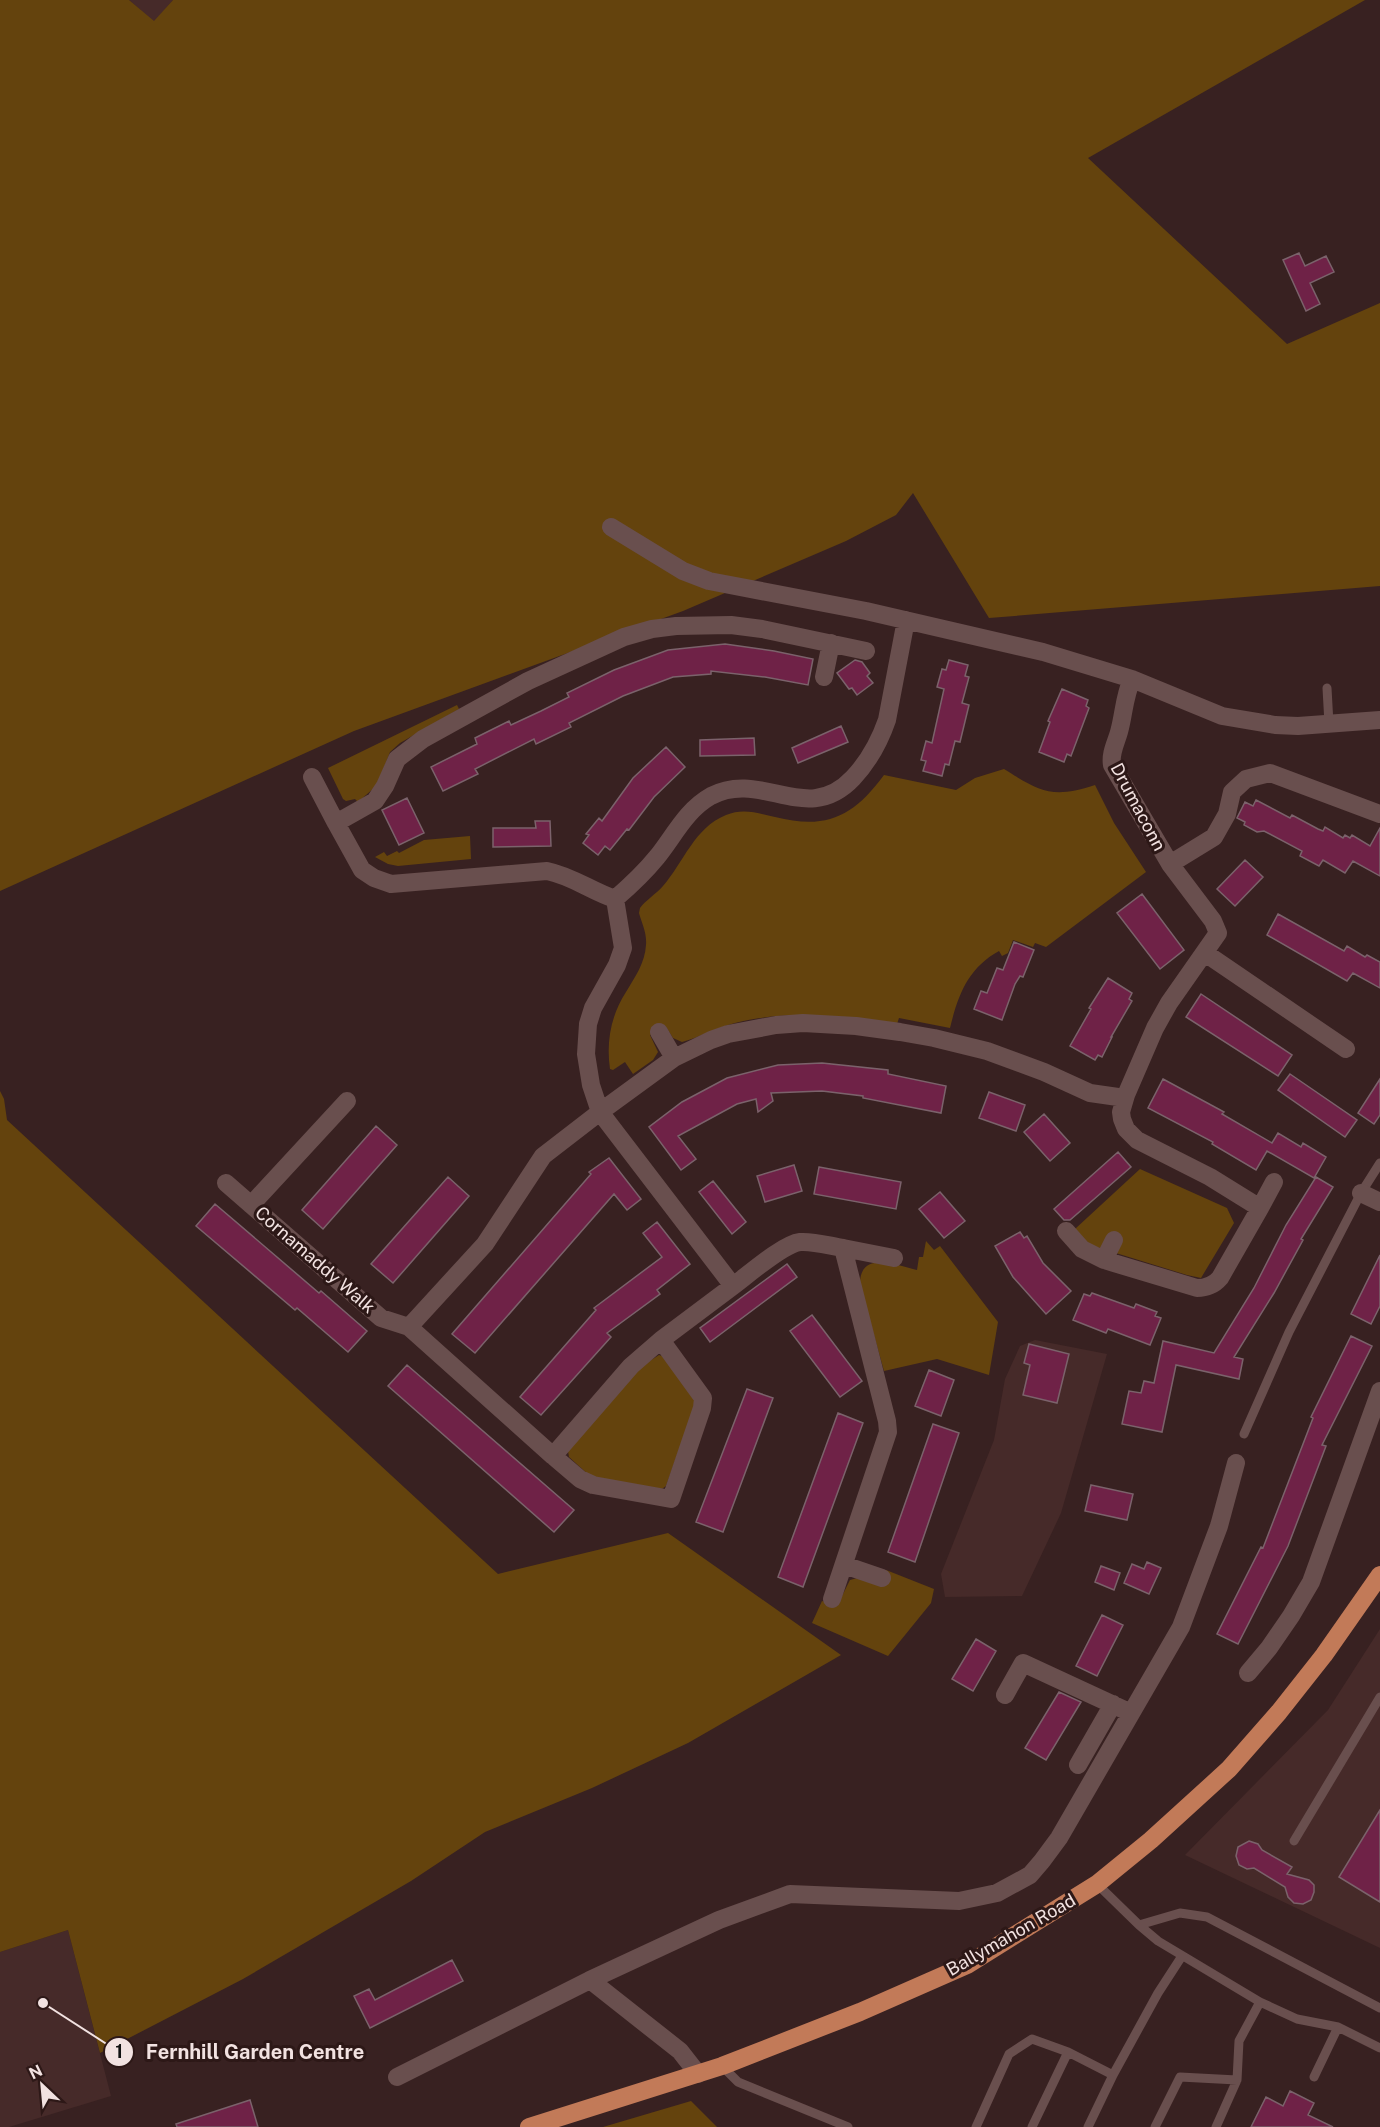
<svg xmlns="http://www.w3.org/2000/svg" width="1380" height="2127" font-family="'Public Sans',sans-serif">
	<style>
		.built { fill: #462a29 }
		.green { fill: #64430d }
		.building { fill: #6f2247; stroke: #7b626b; stroke-width: 1.5 }
		.lines { fill: none; stroke-linecap: round; stroke-linejoin: round }
		.lane { stroke: #694f4e; stroke-width: 9 }
		.street { stroke: #694f4e; stroke-width: 18 }
		.primary { stroke: #c27a58; stroke-width: 18 }
		.labels { text-anchor: middle; stroke-width: 6; stroke-linejoin: round; paint-order: stroke }
		.street-label { font-size: 18px; fill: #f2e2e1; stroke: #2d1817 }
		.leader { fill: none; stroke: #f2e2e1; stroke-width: 2 }
		.callout-dot { fill: #f2e2e1; stroke: #2d1817; stroke-width: 2 }
		.mark-label { font-size: 18px; text-anchor: middle; font-weight: bold; fill: #111 }
		.callout-label { font-size: 20px; text-anchor: middle; font-weight: bold; fill: #f2e2e1; stroke: #2d1817; stroke-width: 6; stroke-linejoin: round; paint-order: stroke }
	</style>
	<rect width="100%" height="100%" fill="#382121"/>
	<path class="built" d="M129 0H173L154 22Z
		M1035 1340 1107 1354 1061 1513 1022 1596 945 1597 941 1574 994 1440 1005 1379 1020 1346Z
		M1380 1629V1948L1185 1855 1328 1710Z
		M68 1930 111 2096 9 2127H0V1952Z"/>
	<path class="green" d="M0 0H129L154 21 173 0H1365L1088 158 1287 344 1380 303V586L989 618 913 493 896 515 846 541 683 611 354 731 0 891Z
		M457 705 459 709 400 743 390 752 380 778 374 788 358 802 355 799 346 801 343 799 328 768Z
		M1004 769C1041 792 1052 799 1095 785L1114 823 1146 872 1046 947 1035 943 1033 947 1013 940 1008 953 1002 956 999 951C968 968 958 995 950 1028L899 1018 897 1024C842 1017 789 1009 735 1023 716 1028 700 1037 682 1042L673 1038 666 1027 650 1035 658 1052 653 1060 633 1074 625 1062 613 1070 610 1069C606 1042 611 1015 626 992 635 977 645 963 646 945 647 933 642 924 639 913L640 908C646 900 656 894 663 886 684 862 694 828 726 815 743 808 757 813 775 817 826 830 853 817 884 775L956 790 975 778Z
		M470 836 471 859 398 866 388 864 375 857 384 852 387 856 397 851 399 853 424 840Z
		M0 1091 4 1099 7 1120 498 1574 668 1533 841 1655 688 1743 592 1788 485 1832 411 1881 243 1979 100 2053 68 1930 0 1952Z
		M1140 1169 1227 1208 1234 1223 1201 1278 1187 1275 1090 1245 1075 1229Z
		M926 1241 934 1250 940 1246 998 1322 989 1375 937 1359 884 1371 860 1285C859 1250 896 1265 917 1270L919 1257H923Z
		M659 1355 662 1356 694 1396 695 1405 666 1486 662 1489 591 1477 569 1457 568 1451 642 1366Z
		M886 1570 934 1589 931 1603 888 1656 812 1623 822 1601 837 1606 850 1580Z
		M691 2101 717 2127H603Z"/>
	<path class="building" d="M1299 253 1305 266 1326 256 1334 272 1310 283 1320 304 1306 311 1283 260Z
		M725 644 774 651 813 659 808 685 765 677 711 671V674L673 677 623 696 569 723 571 727 536 744 534 739 475 769 478 774 443 791 431 767 477 744 475 738 509 721 511 725 541 711 569 697 567 693 614 670 668 650Z
		M855 660 862 662 870 673 867 676 873 683 857 695 852 688 849 689 837 673Z
		M949 660 968 665 965 676 969 677 962 703 969 705 960 742 955 741 949 765 945 764 942 776 923 771 926 761 921 760 926 741 932 743 944 689 937 687 942 669 946 670Z
		M1062 689 1088 700 1086 706 1089 708 1071 756 1067 754 1064 762 1039 752 1050 722 1048 721Z
		M841 726 848 742 798 763 792 748Z
		M754 738 755 755 700 756V740Z
		M666 747 685 767 654 797 629 830 627 829 610 850 605 846 598 855 583 843 589 835 586 834 599 818 602 821 633 778Z
		M407 798 424 833 399 845 382 810Z
		M1256 800 1290 818 1292 815 1318 829 1323 831 1325 827 1343 838 1345 835 1350 838 1352 835 1370 846 1380 828V876L1353 861 1345 873 1323 860 1319 866 1300 856 1302 851 1264 831 1257 832 1244 825 1245 822 1237 818 1245 802 1253 806Z
		M535 821H550L551 846 493 847V828H536Z
		M1245 860 1263 877 1235 906 1217 889Z
		M1142 894 1184 950 1160 969 1117 913Z
		M1278 914 1344 951 1347 946 1365 957 1367 955 1380 962V988L1353 973 1347 981 1267 935Z
		M1014 942 1034 950 1023 977 1020 976 1015 984 1002 1020 974 1009 981 991 987 993 997 968 1003 970Z
		M1108 978 1132 993 1129 999 1132 1001 1111 1037H1112L1102 1057 1098 1055 1095 1060 1070 1046 1091 1009 1089 1008Z
		M1201 994 1292 1055 1278 1076 1186 1017Z
		M822 1063 888 1070V1074L946 1086 941 1113 863 1098V1096L822 1091 771 1093 773 1101 758 1112 756 1099 737 1104 678 1136 696 1159 681 1170 649 1127 682 1102 727 1078 778 1065Z
		M1290 1074 1357 1120 1345 1137 1278 1090Z
		M1163 1079 1224 1112 1222 1114 1272 1143 1278 1133 1301 1147 1303 1143 1326 1157 1314 1178 1267 1151 1256 1170 1212 1144 1213 1142 1148 1108Z
		M1380 1079V1115L1374 1124 1358 1113Z
		M989 1092 1025 1105 1016 1131 979 1118Z
		M1044 1114 1070 1143 1050 1161 1024 1132Z
		M376 1126 397 1145 323 1229 302 1210Z
		M1118 1152 1131 1167 1070 1220H1064L1054 1209Z
		M609 1158 641 1199 627 1210 614 1194 475 1353 452 1334 591 1174 589 1172Z
		M794 1165 802 1191 765 1202 757 1176Z
		M819 1167 901 1182 896 1209 814 1194Z
		M448 1177 469 1196 393 1283 371 1264Z
		M1316 1177 1333 1187 1301 1239 1303 1240 1274 1293 1234 1357 1243 1359 1239 1379 1176 1365 1162 1432 1122 1424 1129 1391 1141 1393 1144 1381 1154 1383 1163 1341 1214 1353 1254 1288 1286 1225Z
		M713 1181 746 1222 732 1234 699 1192Z
		M940 1192 965 1221 944 1238 919 1209Z
		M215 1204 319 1293 321 1291 367 1331 348 1352 297 1308 295 1310 196 1226Z
		M657 1222 690 1264 657 1290 660 1294 607 1333 611 1337 541 1415 520 1397 596 1310 594 1308 662 1257 643 1233Z
		M1020 1232 1024 1238 1027 1236 1043 1263 1071 1291 1046 1314 1013 1277 995 1246Z
		M1380 1255V1306L1371 1324 1351 1314Z
		M787 1264 797 1277 710 1342 700 1328Z
		M1092 1293 1134 1308 1136 1304 1157 1312 1155 1316 1161 1318 1150 1345 1108 1329 1106 1333 1073 1320 1084 1294 1090 1296Z
		M812 1315 862 1381 840 1397 790 1331Z
		M1351 1336 1372 1346 1322 1445 1326 1446 1288 1546 1238 1644 1217 1634 1261 1547 1263 1548 1313 1418 1311 1417Z
		M1029 1344 1069 1354 1057 1403 1023 1395 1030 1365 1024 1363Z
		M407 1365 574 1510 554 1532 388 1386Z
		M929 1370 954 1380 941 1416 915 1406Z
		M747 1389 773 1398 723 1532 696 1522Z
		M838 1413 863 1423 803 1587 778 1577Z
		M933 1424 959 1433 915 1562 888 1552Z
		M1091 1485 1133 1494 1127 1520 1085 1511Z
		M1147 1562 1161 1568 1149 1594 1124 1583 1132 1564 1144 1569Z
		M1101 1566 1120 1573 1114 1590 1095 1582Z
		M1102 1615 1123 1625 1097 1676 1076 1666Z
		M976 1639 996 1651 973 1691 952 1679Z
		M1059 1692 1081 1702 1046 1760 1025 1748Z
		M1380 1810V1902L1339 1877Z
		M1249 1841 1258 1844 1262 1850 1292 1867 1287 1874 1309 1880 1314 1885V1892L1311 1900 1303 1904 1294 1903 1288 1897 1285 1887 1254 1868 1247 1869 1239 1865 1236 1856 1238 1847Z
		M452 1960 463 1981 370 2028 354 1996 369 1989 375 2000Z
		M1290 2091 1314 2103 1308 2115 1333 2127H1251L1266 2097 1283 2106Z
		M250 2100 258 2127H177L176 2124Z"/>
	<g class="lines">
		<path class="lane" d="M1327 688 1329 724
			M1244 1434 1289 1332 1361 1193 1380 1163
			M1294 1841 1380 1697
			M1097 1884 1139 1925 1158 1941 1260 2002 1297 2019 1338 2027 1380 2048
			M1139 1925 1180 1913 1207 1917 1380 2008
			M722 2066 738 2082 848 2127
			M1113 2075 1158 1993 1182 1956
			M1314 2077 1338 2027
			M976 2127 1009 2054 1032 2039 1068 2052 1113 2075 1088 2127
			M1032 2127 1068 2052
			M1155 2127 1180 2077 1237 2080
			M1216 2127 1237 2080 1239 2041 1260 2002"/>
		<path class="street" d="M611 527 683 571 709 581 866 611 1043 652 1132 679 1222 716 1275 725 1298 726 1380 720
			M866 651 762 629 731 625 676 626 652 629 624 637 528 681 423 739 397 759 385 786 375 801 336 823 362 870 374 878 391 884 547 871C572 876 591 891 615 899 630 886 644 873 657 857 674 836 686 810 711 796 762 769 807 827 853 778 869 761 879 743 887 720L906 620
			M824 677 831 643
			M312 777 336 823
			M1170 864 1214 837 1227 814 1232 792 1246 779 1270 773 1380 814
			M615 899 623 948 617 965 593 1008 588 1024 586 1054 591 1085 600 1112 733 1286C748 1275 783 1244 800 1242 814 1241 830 1246 843 1248L887 1421 888 1432 832 1599
			M1205 953 1346 1049
			M659 1032 674 1058
			M226 1183 381 1318 409 1327
			M1361 1193 1380 1202
			M251 1205 347 1101
			M1260 1208 1274 1182
			M1066 1231 1082 1249 1104 1260 1197 1288C1206 1288 1214 1285 1220 1278L1260 1208 1210 1177 1137 1140 1126 1129 1122 1119 1121 1112 1126 1095 1155 1028 1169 1003 1218 933 1213 921 1170 864 1112 765C1110 753 1116 743 1119 732 1124 714 1124 697 1132 679
			M843 1248 894 1258
			M1104 1260 1114 1240
			M661 1340 631 1366 553 1456 580 1479 593 1485 671 1499 702 1408 703 1398 661 1340 733 1286
			M553 1456 409 1327 485 1244 543 1156 600 1112 674 1058 711 1040 728 1034 776 1025 803 1023 856 1026 900 1032 934 1038 987 1051 1044 1072 1090 1093 1125 1098
			M844 1565 882 1578
			M1248 1673 1269 1648 1291 1616 1311 1582 1380 1391
			M1005 1695 1023 1663 1131 1713
			M1078 1765 1113 1704
			M698 2074 680 2051 590 1980 719 1920 790 1894 959 1901 997 1893 1030 1875 1042 1861 1059 1838 1181 1627 1219 1526 1236 1463
			M397 2077 590 1980"/>
		<path class="primary" d="M529 2127 722 2066 860 2012 967 1965 1097 1884 1151 1840 1229 1769 1279 1712 1324 1655 1380 1575"/>
	</g>
	<g class="labels">
		<g class="street-label">
			<text transform="translate(1138 807) rotate(62)" y="6">Drumaconn</text>
			<text transform="translate(315 1260) rotate(41)" y="6">Cornamaddy Walk</text>
			<text transform="translate(1011 1935) rotate(-30)" y="6">Ballymahon Road</text>
		</g>
	</g>
	<path class="leader" d="M43 2003L119 2052"/>
	<g class="callout-dot">
		<circle cx="43" cy="2003" r="6"/>
		<circle cx="119" cy="2052" r="15"/>
	</g>
	<g class="mark-label">
		<text x="119" y="2058">1</text>
	</g>
	<g class="callout-label">
		<text x="255" y="2059">Fernhill Garden Centre</text>
	</g>
	<g transform="translate(42 2085) rotate(334)" stroke="#2d1817" stroke-width="4.5" paint-order="stroke">
	<path d="M0-4.5L10 22L0 15L-10 22Z" fill="#f2e2e1"/>
	<text y="-9" font-size="16" font-weight="bold" text-anchor="middle" fill="#f2e2e1">N</text>
	</g>
</svg>
